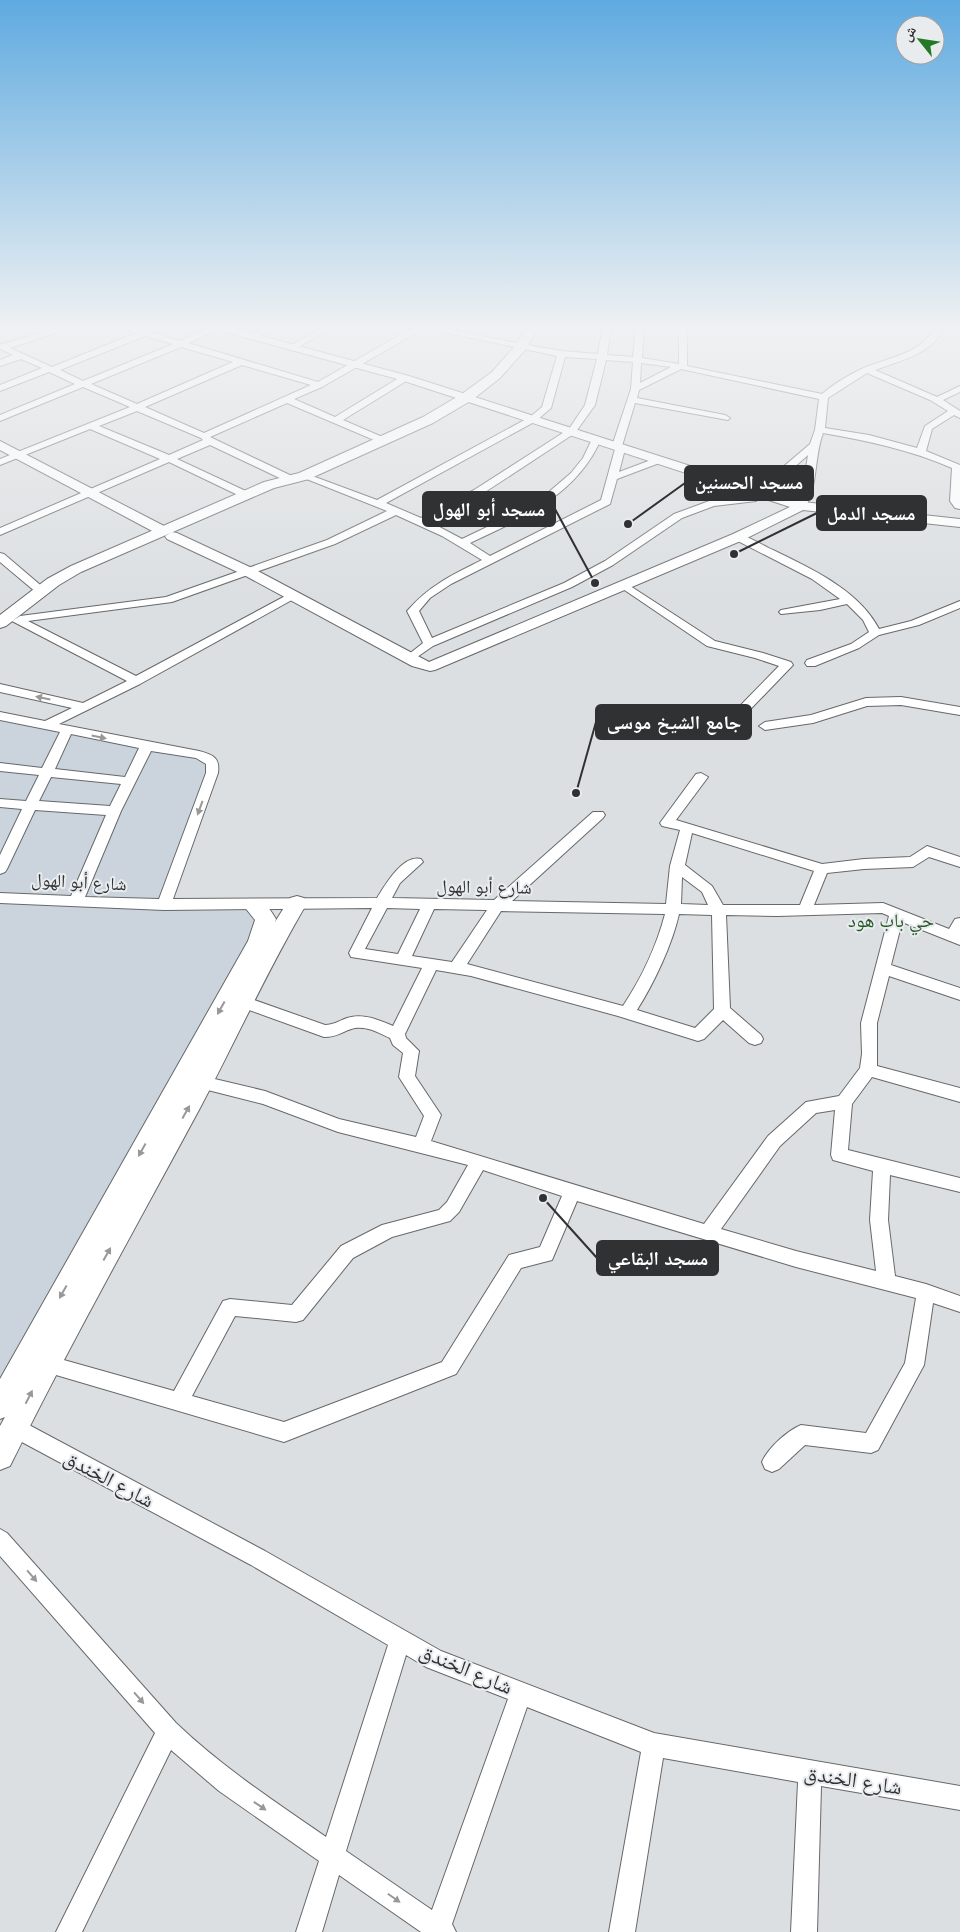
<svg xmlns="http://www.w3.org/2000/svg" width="960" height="1932" font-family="Montserrat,'Noto Naskh Arabic',sans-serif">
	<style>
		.built { fill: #cbd4dc }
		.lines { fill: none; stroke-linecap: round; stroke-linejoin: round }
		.minor-casing { stroke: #66696b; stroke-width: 2 }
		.tertiary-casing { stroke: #66696b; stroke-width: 2 }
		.secondary-casing { stroke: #66696b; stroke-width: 2 }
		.minor { fill: #fff; fill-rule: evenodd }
		.tertiary { fill: #fff; fill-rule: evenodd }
		.secondary { fill: #fff; fill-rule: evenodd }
		.oneway { fill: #989898 }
		.labels { text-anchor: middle; stroke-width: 4; stroke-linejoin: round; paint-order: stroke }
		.street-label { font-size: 18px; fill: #303132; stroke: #e9ecef }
		.neighbourhood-label { font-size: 19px; fill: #245722; stroke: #e9ecef }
		.near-street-label { font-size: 21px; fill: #303132; stroke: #e9ecef }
		.leader { fill: none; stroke: #303132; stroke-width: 2 }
		.callout-dot { fill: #303132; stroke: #e9ecef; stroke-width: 2 }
		.callout { fill: #303132; stroke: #303132; stroke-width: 2 }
		.callout-label { font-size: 19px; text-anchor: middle; font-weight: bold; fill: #fff }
	</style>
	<rect width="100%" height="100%" fill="#dcdfe1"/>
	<path class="built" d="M646 325H678L677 334 645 331Z
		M0 716 213 762 164 905H253L266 919 0 1406Z"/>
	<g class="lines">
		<defs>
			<path id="minor" d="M68 325H79L10 348 52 367 136 333 115 327 114 325H125L180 341 215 325H225L224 327 188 343 318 382 417 325H430L521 344 562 351 598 354 603 325H611L607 355 633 357 636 325H644L642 358 679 364V325H687V366L822 394C835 383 850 374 866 367 894 356 921 354 937 325H945C934 354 902 360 875 370L937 397 960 386V392L943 400 960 411V418L954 415 932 429 926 451 960 465V509L955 508 950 501 952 468C911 450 868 441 823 433 814 458 818 485 805 508H797L796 506 803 488 808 455 756 501 714 506 682 518 613 565 572 587 433 646 410 662 404 658 423 643 407 611 409 609C430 585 454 574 482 560L442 536 396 515 335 544 172 602 28 621 136 676 289 594 293 593 299 596 140 684 59 724 199 751C214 755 220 758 218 773L173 899 377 898C385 885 403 854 421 859L423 862 400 883 392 898 494 900 593 812H603L605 815 603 818 512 901 666 904 670 866 680 830 662 826 660 823 696 774 701 773 708 777 676 820 822 864 864 859 910 857 927 846 960 857V867L929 857 913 867 864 869 827 873 814 905 883 903 949 929 955 919 960 918V945L902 922 891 965 960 988V1000L889 976 877 1023V1066L960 1088V1102L872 1077 852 1104 848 1150 960 1178V1192L890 1175 888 1220 895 1276 926 1284 960 1296V1312L933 1303 924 1365 878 1450 871 1453 805 1445 779 1469 772 1472 765 1469 762 1462C768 1448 787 1431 801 1425L866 1433 905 1363 916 1298 796 1267 577 1201 552 1260 521 1268 456 1374 284 1442 39 1370 36 1364 39 1358 46 1355 174 1391 223 1301 230 1299 292 1305 341 1246 382 1225 439 1210 447 1202 468 1165 338 1132 263 1104 196 1087 194 1082 196 1077 202 1076 265 1091 339 1119 416 1137 424 1116 399 1077 403 1053 393 1045 390 1038C380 1033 367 1026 355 1028 344 1030 339 1037 324 1037L238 1006 235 1002 238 998 243 996 325 1025C333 1025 339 1021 347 1018 363 1013 379 1020 393 1026L422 968 351 957 349 953 372 908 164 910 0 903V893L71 896 106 815 35 810 7 869 5 872 0 874V855L22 809 0 807V799L26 801 39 775 0 771V763L42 768 60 732 0 720V712L45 721 72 708 0 692V684L83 703 127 681 12 621 20 616 166 597 327 540 387 511 299 476 304 473 307 474 377 500 530 417 542 407 557 356 425 328 322 387 294 399 335 417 402 376H408V380L343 420 387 439V443H381L287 403 210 437 296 478V482H288L210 445 177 459 250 493V497H242L169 462 0 535V528L160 459 90 429 0 465V459L130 407 83 387 0 421V415L75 384 49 372 0 391V385L42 368 21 359 0 366V360L13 355 0 349V343L3 344ZM145 336 173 344 83 381 60 370ZM181 347 233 362 137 404 91 384ZM565 357 597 359 585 405 569 429 474 490 421 518 386 503 536 421 551 408ZM606 360 633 362 631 389 612 446 615 449 601 500 490 556 470 543C521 519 577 495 601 439L596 436 593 437 583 458 571 473 543 497 510 516 462 539 430 522 482 494 575 433 595 405ZM641 363 671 367 640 383ZM242 365 311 385 204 433 145 407ZM681 369 819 399 815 430 810 444 749 496 712 500 674 514 605 561 564 583 432 638 419 611 430 598 451 584 610 504 617 479 662 462V458L659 457 619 472 625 449 622 446 635 403 728 420 730 418 725 415 637 398 639 390ZM867 373 930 400 948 411 925 426 917 448 869 435 825 428 828 398ZM137 411 201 438 203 440 169 455 99 426ZM71 734 139 748 125 777 55 769ZM151 751 196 758 206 764V773L159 899 85 897 121 811ZM51 777 121 784 110 806 39 801ZM692 833 814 871 800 905H723L712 886 685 865ZM682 877 702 892 708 905 681 904ZM387 908 420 909 398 954 365 949ZM434 909 487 910 452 962 412 956ZM501 911 665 914C657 945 641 979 623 1006L467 964ZM882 913 889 916 861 1023 862 1054 860 1068 839 1096 806 1102 768 1136 704 1224 431 1141 441 1115 415 1076 419 1051 406 1038 405 1034 436 970 471 976 618 1016 698 1041 704 1039 723 1020 749 1043 755 1045 761 1043 763 1039 761 1035 730 1008 726 915 777 916ZM679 914 712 915 714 1009 695 1028 637 1010C654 983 672 945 679 914ZM835 1110 831 1155 833 1160 873 1171 870 1220 876 1271 796 1251 721 1229 780 1146 816 1113ZM483 1170 562 1196 540 1247 509 1255 442 1362 284 1422 192 1396 235 1316 296 1322 303 1320 353 1258 392 1237 450 1221 459 1212Z
				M271 325H281L257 338 250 336Z
				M327 325H336L295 349 288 347Z
				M738 534C750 537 762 545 773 550 810 568 859 590 879 629L911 621 960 601V608L919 625 879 635 859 648 815 666H807L805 663 807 660 851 644 869 632 863 620 847 604 820 610 781 614 779 612 781 610 840 599 812 579 734 539 733 537 734 535Z
				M0 553 4 554 45 589 47 591 45 593H37L0 562Z
				M624 582 715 641 763 653 791 662 793 665 741 719H733L731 716 733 713 779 666 755 658 707 646 620 587 618 585 620 583Z
				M901 697 960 707V715L901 705 867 706 813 723 765 730 759 726 765 722 811 715 866 698Z
				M14 1417 265 1551 441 1651 654 1733 960 1786V1810L821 1786 817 1932H791L798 1782 663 1758 635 1932H609L641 1752 527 1707 452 1924 456 1932H421L339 1875 322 1932H296L319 1861 219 1791 171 1750 82 1932H56L155 1733 0 1556V1529L7 1533 176 1723C222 1767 274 1801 326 1837L388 1645 251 1565 7 1434 4 1427 7 1420ZM406 1655 426 1667 508 1699 432 1910 346 1851Z"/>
			<path id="tertiary" d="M206 325H221L409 376 803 502 960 519V527L803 510 743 540 435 670 430 671 412 666 244 575 167 539 165 536 172 532 177 533 254 569 429 662 733 534 790 507 401 380 207 327Z
				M0 441 166 527 168 530 166 533H156L0 450Z"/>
			<path id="secondary" d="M528 325H540L525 350 500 378 472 400 433 423 309 479 274 488 81 572 59 585 6 626 0 628V615L47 579 71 566 264 482 299 473 423 417 462 394 492 372 516 345Z
				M297 896 304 898 307 903C268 969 236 1040 200 1108 136 1227 70 1344 10 1466L0 1470V1426L5 1417 0 1419V1379L248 941 255 920 243 905 246 900C260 896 269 907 276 919L275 922 290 898Z"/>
		</defs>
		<use href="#minor" class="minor-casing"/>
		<use href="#tertiary" class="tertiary-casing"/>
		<use href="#secondary" class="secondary-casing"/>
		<use href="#minor" class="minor"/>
		<use href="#tertiary" class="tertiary"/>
		<use href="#secondary" class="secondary"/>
	</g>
	<defs><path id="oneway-solid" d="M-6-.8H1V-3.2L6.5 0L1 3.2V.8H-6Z" transform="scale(1.25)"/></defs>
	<g class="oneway">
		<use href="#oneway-solid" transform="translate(43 698) rotate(-168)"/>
		<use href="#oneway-solid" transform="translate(99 737) rotate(12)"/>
		<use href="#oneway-solid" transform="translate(200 808) rotate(110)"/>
		<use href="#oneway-solid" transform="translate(221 1008) rotate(119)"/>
		<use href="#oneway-solid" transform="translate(186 1112) rotate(-61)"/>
		<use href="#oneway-solid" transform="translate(142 1150) rotate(119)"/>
		<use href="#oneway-solid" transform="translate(107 1254) rotate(-61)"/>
		<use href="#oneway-solid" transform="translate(63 1292) rotate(119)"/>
		<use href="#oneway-solid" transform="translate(29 1397) rotate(-63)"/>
		<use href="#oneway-solid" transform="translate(32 1576) rotate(49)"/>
		<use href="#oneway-solid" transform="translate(139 1698) rotate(49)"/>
		<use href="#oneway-solid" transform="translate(260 1806) rotate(34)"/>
		<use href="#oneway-solid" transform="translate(394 1898) rotate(35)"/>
	</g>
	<linearGradient id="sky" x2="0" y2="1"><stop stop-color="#5faae0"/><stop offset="0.55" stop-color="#eff1f2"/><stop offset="1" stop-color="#eff1f2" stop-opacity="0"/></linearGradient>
	<rect width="960" height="595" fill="url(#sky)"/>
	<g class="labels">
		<g class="street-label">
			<text transform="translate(79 882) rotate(3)" y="6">شارع أبو الهول</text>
			<text transform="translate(484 887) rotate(1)" y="6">شارع أبو الهول</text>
		</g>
		<g class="neighbourhood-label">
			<text x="891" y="927">حي باب هود</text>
		</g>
		<g class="near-street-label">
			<text transform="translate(109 1479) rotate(28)" y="7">شارع الخندق</text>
			<text transform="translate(466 1669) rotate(23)" y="7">شارع الخندق</text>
			<text transform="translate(853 1780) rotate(9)" y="7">شارع الخندق</text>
		</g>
	</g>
	<path class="leader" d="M628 524L685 483M595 583L555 509M734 554L817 513M576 793L596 722M543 1198L597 1258"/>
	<g class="callout-dot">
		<circle cx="628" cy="524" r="5"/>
		<circle cx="595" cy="583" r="5"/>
		<circle cx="734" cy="554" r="5"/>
		<circle cx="576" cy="793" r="5"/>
		<circle cx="543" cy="1198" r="5"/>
	</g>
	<g class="callout">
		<rect x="685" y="466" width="128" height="34" rx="5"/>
		<rect x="423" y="492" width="132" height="34" rx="5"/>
		<rect x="817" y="496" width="109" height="34" rx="5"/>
		<rect x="596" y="705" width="155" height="34" rx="5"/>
		<rect x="597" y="1241" width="121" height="34" rx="5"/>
	</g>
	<g class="callout-label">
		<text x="749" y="489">مسجد الحسنين</text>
		<text x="489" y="516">مسجد أبو الهول</text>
		<text x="871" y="520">مسجد الدمل</text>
		<text x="674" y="729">جامع الشيخ موسى</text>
		<text x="658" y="1265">مسجد البقاعي</text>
	</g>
	<g transform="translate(920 40) rotate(300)"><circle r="24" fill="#e9ecef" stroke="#9fa1a3"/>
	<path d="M0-4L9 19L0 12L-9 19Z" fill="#267924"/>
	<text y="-8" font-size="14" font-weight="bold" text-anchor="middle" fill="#303132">ش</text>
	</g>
</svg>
